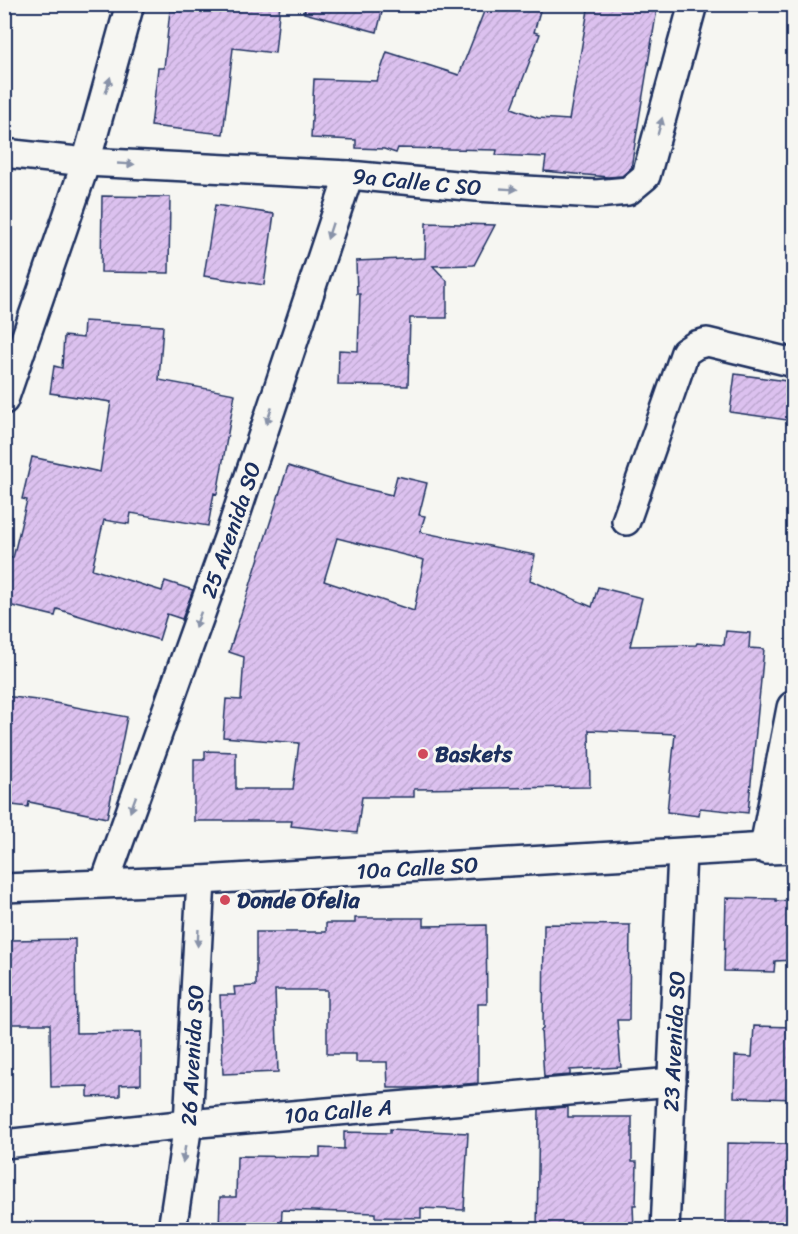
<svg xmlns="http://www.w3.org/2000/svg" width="798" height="1234" font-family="Sriracha,sans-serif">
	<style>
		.building { fill: url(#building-hatch); stroke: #1b2f5e; stroke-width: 1.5; fill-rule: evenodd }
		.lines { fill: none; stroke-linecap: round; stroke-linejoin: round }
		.street-casing { stroke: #1b2f5e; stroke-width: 32 }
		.secondary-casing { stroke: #1b2f5e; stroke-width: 38 }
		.street { stroke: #f6f6f2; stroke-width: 27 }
		.secondary { stroke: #f6f6f2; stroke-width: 33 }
		.oneway { fill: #8892a8 }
		.poi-dot { fill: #d1495b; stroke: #f6f6f2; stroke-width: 2 }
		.labels { text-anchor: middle; stroke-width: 6; stroke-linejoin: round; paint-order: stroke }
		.street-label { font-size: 22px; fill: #1b2f5e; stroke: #f6f6f2 }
		.poi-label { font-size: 22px; font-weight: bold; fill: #1b2f5e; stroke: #f6f6f2; text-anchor: start }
	</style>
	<defs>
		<pattern id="building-hatch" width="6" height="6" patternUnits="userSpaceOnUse" patternTransform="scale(1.5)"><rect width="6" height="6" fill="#dcc1ef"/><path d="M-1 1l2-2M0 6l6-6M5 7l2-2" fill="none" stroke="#bca6cf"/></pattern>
	</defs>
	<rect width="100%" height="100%" fill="#f6f6f2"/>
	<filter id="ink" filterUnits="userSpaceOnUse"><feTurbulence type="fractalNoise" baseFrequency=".0167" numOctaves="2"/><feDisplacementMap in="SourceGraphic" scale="12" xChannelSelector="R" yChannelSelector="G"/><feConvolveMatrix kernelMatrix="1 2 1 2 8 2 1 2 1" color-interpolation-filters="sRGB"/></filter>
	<g filter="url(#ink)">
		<path class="building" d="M183 4H280L275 53 233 48 223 134 151 126 158 68H164L170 10 182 12Z
			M306 4H384L377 32 304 13Z
			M487 4H542L534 32 540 34 512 108 538 118 569 120 589 4H634L657 9 631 168 622 176 608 177 544 171 546 157 496 155 497 150 398 148 396 153 384 149 356 148V140L311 138 314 79 377 81 387 52 459 75Z
			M102 196 170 197 169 273 101 272Z
			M215 205 274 214 264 285 204 276Z
			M426 223 495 225 474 265 433 266 447 281V318H410L408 386 338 385 339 350 358 351 360 294H357L356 261 425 258Z
			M84 321 163 326 159 380 235 394 217 494 214 493 208 526 131 513 129 524 104 520 92 569 162 591 165 581 193 590 182 619 167 614 159 640 57 609 55 616 4 604V556L13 558 27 500 22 499 32 457 100 472 111 402 50 393 54 366 62 368 64 336 83 338Z
			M735 374 794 382V421L730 412Z
			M288 466 346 484 392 495 397 476 427 483 419 515 425 516 420 532 535 555 530 580 592 607 598 587 642 598 630 646 696 645 697 643 724 645 726 631 750 633 749 648 764 649 748 813 700 808 699 816 667 812 675 734 589 730 590 787 414 789V797H362L357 833 291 826 292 821H194V759H205V751L236 752V789H293L299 743 223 737 226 699 241 700 244 657 229 652ZM337 538 424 560 414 611 324 581Z
			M4 696 45 701 127 717 107 818 29 802 28 807 4 804Z
			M726 898 776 899V901L794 900V960L775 961 774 972 724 971Z
			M355 918H424V926L486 925 487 1004H478V1083L419 1088H388L387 1062H356V1054H327V990H275L278 1072 223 1074 220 995H235L234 987 256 986V932H326V923H355Z
			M544 924 630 925 629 1020H617L621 1067 570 1070V1075L544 1077 541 1030 543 1029Z
			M75 939 76 1033 141 1032V1084L120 1085V1096L88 1097V1086L51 1087 50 1024H10L9 940Z
			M754 1026 794 1027V1099L734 1097 735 1056 752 1057Z
			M568 1107V1117H632V1162H637L636 1205H633L634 1230H537L539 1109Z
			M390 1129 468 1133 464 1210 421 1208V1218L375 1217V1213L282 1210 281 1230H219L220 1197H236L237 1156 320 1157V1148L344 1149V1132L390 1133Z
			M727 1143 794 1144V1215H790V1230H726Z"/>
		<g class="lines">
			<defs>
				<g id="street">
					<path id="s1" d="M4 153 86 162 349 175 477 187 596 194 628 191 646 176 693 4"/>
					<path d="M4 400 86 162 130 4"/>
					<path d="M626 521 685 352 696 345 707 342 794 363"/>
					<path id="s2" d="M105 882 233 524 349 175"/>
					<path id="s3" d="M4 888 201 880 767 847"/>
					<path id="s4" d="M4 1144 188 1124 672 1082"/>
					<path id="s5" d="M172 1230 188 1124 201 880"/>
					<path id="s6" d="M665 1230 682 853"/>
				</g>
				<path id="secondary" d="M794 708 767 847 794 846"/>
			</defs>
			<use href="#street" class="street-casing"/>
			<use href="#secondary" class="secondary-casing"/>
			<use href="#street" class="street"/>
			<use href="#secondary" class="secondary"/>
		</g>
		<defs><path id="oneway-solid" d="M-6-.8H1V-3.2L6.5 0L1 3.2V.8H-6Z" transform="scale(1.5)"/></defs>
		<g class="oneway">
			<use href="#oneway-solid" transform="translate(108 85) rotate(-74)"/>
			<use href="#oneway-solid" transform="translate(660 126) rotate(-75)"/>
			<use href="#oneway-solid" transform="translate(126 164) rotate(3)"/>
			<use href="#oneway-solid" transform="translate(509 189) rotate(3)"/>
			<use href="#oneway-solid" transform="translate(330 231) rotate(108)"/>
			<use href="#oneway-solid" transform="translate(269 416) rotate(108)"/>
			<use href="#oneway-solid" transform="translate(198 620) rotate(110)"/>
			<use href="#oneway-solid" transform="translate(133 804) rotate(110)"/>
			<use href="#oneway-solid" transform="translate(198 938) rotate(93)"/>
			<use href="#oneway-solid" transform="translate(184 1154) rotate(99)"/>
		</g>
	</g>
	<g class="poi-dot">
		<circle cx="423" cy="754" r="6"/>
		<circle cx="225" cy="900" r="6"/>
	</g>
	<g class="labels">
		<g class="street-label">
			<text dy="8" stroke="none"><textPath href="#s1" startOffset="414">9a Calle C SO</textPath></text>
			<text dy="8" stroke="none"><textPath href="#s2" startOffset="374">25 Avenida SO</textPath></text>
			<text dy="8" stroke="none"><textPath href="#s3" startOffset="414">10a Calle SO</textPath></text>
			<text dy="8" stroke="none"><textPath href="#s6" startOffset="189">23 Avenida SO</textPath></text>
			<text dy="8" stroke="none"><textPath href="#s5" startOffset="176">26 Avenida SO</textPath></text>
			<text dy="8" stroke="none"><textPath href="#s4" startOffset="336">10a Calle A</textPath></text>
		</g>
		<g class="poi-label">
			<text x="435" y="762">Baskets</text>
			<text x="237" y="908">Donde Ofelia</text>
		</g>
	</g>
	<rect width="798" height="1234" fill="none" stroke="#f6f6f2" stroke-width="24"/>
	<rect x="12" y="12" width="774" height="1210" fill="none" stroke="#1b2f5e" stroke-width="2" filter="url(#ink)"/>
</svg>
